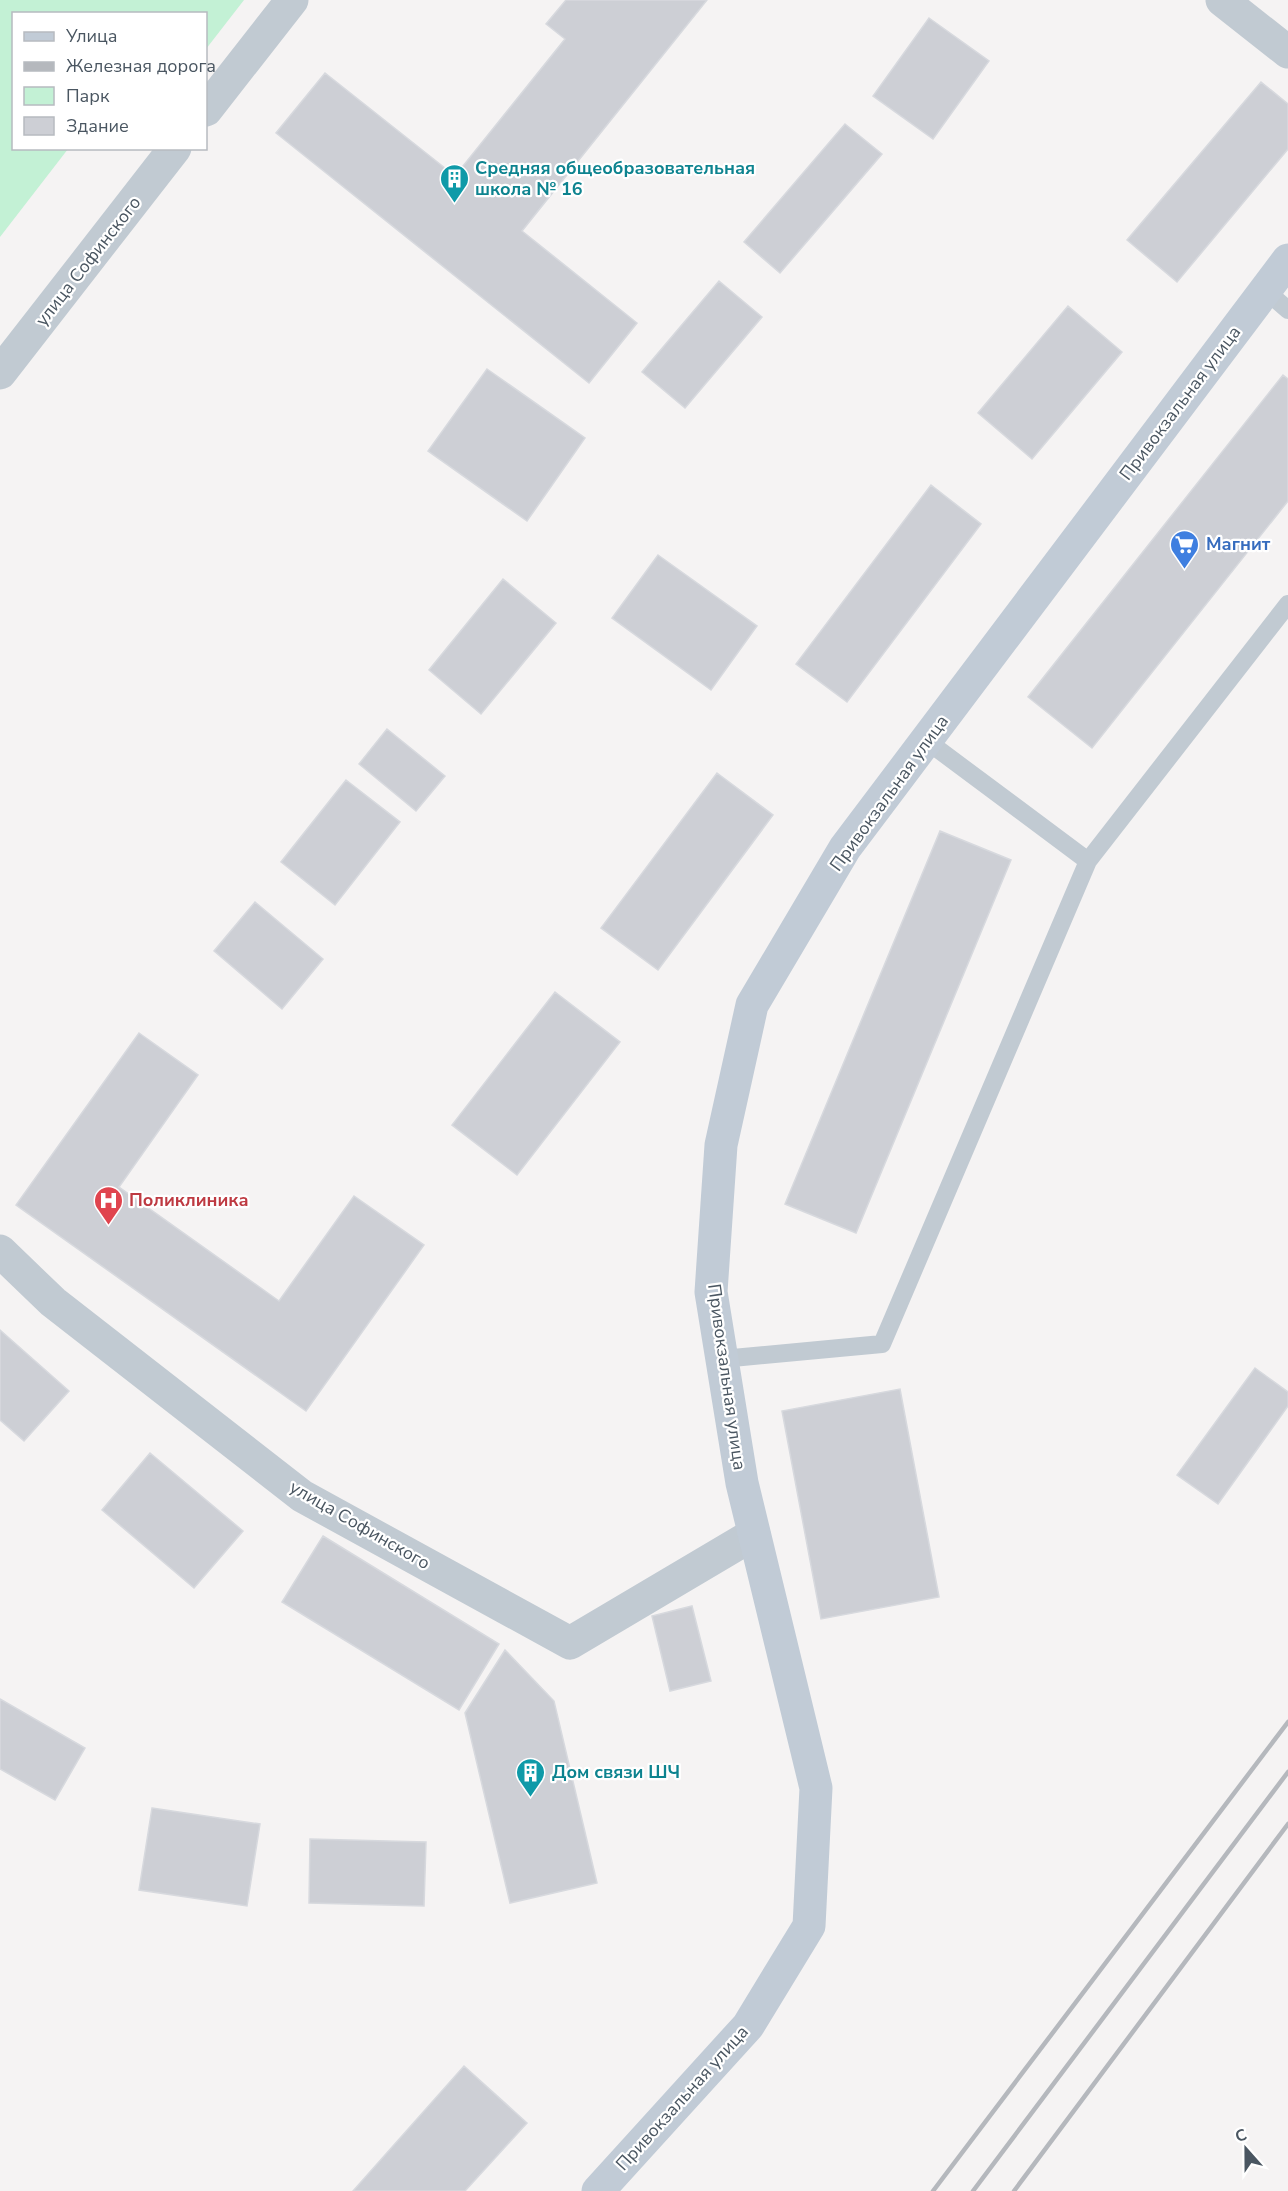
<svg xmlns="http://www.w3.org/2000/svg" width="1288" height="2191" font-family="'Nunito Sans',sans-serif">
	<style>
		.green { fill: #c3f1d5 }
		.building { fill: #cdcfd5; stroke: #d7d9de; stroke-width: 1.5 }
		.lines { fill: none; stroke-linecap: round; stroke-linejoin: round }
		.service { stroke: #c1cad2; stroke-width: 18 }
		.minor { stroke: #c1cad2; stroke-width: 33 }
		.tertiary { stroke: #c1cad2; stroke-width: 33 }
		.secondary { stroke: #c1cbd6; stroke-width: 33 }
		.rail { stroke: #b5b8bd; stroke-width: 4.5 }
		.labels { text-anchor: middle; stroke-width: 4.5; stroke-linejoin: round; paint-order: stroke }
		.culture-label { font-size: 18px; font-weight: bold; fill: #0d838f; stroke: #fff; text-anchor: start }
		.street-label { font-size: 18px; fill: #4a5661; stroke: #fff }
		.shop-label { font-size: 18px; font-weight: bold; fill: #366cbe; stroke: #fff; text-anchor: start }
		.health-label { font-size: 18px; font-weight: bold; fill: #be3a42; stroke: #fff; text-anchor: start }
	</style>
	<rect width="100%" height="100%" fill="#f5f3f3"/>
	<path class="green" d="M0 0H244L206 49V14H14V148L68 149 0 237Z"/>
	<path class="building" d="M566 0H707L522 231 637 323 589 383 276 133 325 73 455 176 565 39 546 24Z
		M929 18 989 61 933 139 873 96Z
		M1261 82 1288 104V149L1177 282 1127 240Z
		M845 124 882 154 780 273 744 242Z
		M719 281 762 317 685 408 642 372Z
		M1068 306 1122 352 1032 459 978 413Z
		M487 369 585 438 527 521 428 451Z
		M1283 375 1288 379V501L1092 748 1028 697Z
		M931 485 981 524 847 702 796 664Z
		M658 555 757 626 711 690 612 618Z
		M503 579 556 623 481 714 429 670Z
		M387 729 445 776 416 811 359 764Z
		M717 773 773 815 658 970 601 928Z
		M346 780 400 822 335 905 281 862Z
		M940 831 1011 860 856 1233 785 1204Z
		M255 902 323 959 282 1009 214 951Z
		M555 992 620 1042 517 1175 452 1125Z
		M139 1033 198 1075 119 1187 279 1301 354 1196 424 1245 306 1411 16 1205Z
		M0 1330 69 1391 24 1441 0 1420Z
		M1255 1368 1288 1392V1406L1218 1504 1177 1475Z
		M900 1389 939 1597 821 1619 782 1411Z
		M150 1453 243 1531 194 1588 102 1510Z
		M323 1536 499 1644 459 1710 282 1602Z
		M692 1606 711 1681 670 1691 652 1616Z
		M505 1650 554 1701 597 1883 510 1903 465 1713Z
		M0 1699 85 1748 55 1800 0 1769Z
		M152 1808 260 1824 247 1906 139 1890Z
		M310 1839 426 1842 424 1906 309 1903Z
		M464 2066 527 2123 465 2191H353Z"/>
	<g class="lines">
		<path class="service" d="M1265 290 1288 310
			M927 741 1088 861 1288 604
			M722 1359 882 1344 1088 861"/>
		<path class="minor" d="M1222 0 1288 52
			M0 1251 53 1302 302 1496 570 1643 754 1534"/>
		<path class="tertiary" d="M206 110 292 0
			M0 373 175 148"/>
		<path class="secondary" d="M598 2191 748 2026 809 1926 816 1788 742 1483 711 1292 721 1145 752 1005 845 848 1288 260"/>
		<path class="rail" d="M933 2191 1288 1722
			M973 2191 1288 1772
			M1014 2191 1288 1824"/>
	</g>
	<defs>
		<symbol id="building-pin" viewBox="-11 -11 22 30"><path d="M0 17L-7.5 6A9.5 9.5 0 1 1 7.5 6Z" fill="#0f9aa8" stroke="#fff"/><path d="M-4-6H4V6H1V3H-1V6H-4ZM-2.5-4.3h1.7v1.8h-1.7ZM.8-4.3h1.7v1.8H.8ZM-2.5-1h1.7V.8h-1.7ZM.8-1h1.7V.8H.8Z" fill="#fff"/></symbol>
		<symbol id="supermarket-pin" viewBox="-11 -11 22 30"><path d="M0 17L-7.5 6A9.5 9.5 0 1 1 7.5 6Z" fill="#3f7fe0" stroke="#fff"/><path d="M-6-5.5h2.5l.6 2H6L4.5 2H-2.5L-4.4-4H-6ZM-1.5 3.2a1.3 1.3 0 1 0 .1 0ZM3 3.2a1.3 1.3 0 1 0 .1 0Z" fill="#fff"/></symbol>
		<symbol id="hospital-pin" viewBox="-11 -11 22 30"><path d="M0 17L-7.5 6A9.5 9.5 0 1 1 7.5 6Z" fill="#e0444e" stroke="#fff"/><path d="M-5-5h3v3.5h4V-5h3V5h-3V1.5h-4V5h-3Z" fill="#fff"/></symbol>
	</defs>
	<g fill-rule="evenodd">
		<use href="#building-pin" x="438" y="162" width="33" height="45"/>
		<use href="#supermarket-pin" x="1168" y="528" width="33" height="45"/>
		<use href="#hospital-pin" x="92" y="1184" width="33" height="45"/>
		<use href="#building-pin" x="514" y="1756" width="33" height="45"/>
	</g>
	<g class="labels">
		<g class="culture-label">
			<text x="475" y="174">Средняя общеобразовательная<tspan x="475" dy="21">школа № 16</tspan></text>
			<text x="552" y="1778">Дом связи ШЧ</text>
		</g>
		<g class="street-label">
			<text transform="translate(88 261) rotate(-52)" y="6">улица Софинского</text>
			<text transform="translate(1180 403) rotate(-53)" y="6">Привокзальная улица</text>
			<text transform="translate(889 793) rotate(-54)" y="6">Привокзальная улица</text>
			<text transform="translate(727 1377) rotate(82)" y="6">Привокзальная улица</text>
			<text transform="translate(360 1525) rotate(30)" y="6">улица Софинского</text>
			<text transform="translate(682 2098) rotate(-48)" y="6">Привокзальная улица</text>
		</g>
		<g class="shop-label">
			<text x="1206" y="550">Магнит</text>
		</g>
		<g class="health-label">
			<text x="129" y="1206">Поликлиника</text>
		</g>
	</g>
	<rect x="12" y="12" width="195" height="138" fill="#ffffff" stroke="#b7bbc0" stroke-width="1.5"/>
	<rect x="24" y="32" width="30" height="9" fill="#c1cbd6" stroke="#b7bbc0" stroke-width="1.5"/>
	<text x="66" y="42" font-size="18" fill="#4a5661">Улица</text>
	<rect x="24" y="62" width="30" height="9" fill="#b5b8bd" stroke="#b7bbc0" stroke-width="1.5"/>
	<text x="66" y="72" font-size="18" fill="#4a5661">Железная дорога</text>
	<rect x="24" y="87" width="30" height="18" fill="#c3f1d5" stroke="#b7bbc0" stroke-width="1.5"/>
	<text x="66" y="102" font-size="18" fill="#4a5661">Парк</text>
	<rect x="24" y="117" width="30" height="18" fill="#cdcfd5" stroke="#b7bbc0" stroke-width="1.5"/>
	<text x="66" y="132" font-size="18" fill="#4a5661">Здание</text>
	<g transform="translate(1246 2149) rotate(339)" stroke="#ffffff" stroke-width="4.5" paint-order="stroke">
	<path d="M0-4.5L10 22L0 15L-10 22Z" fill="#4a5661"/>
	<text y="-9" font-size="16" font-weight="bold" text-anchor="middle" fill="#4a5661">С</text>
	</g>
</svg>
